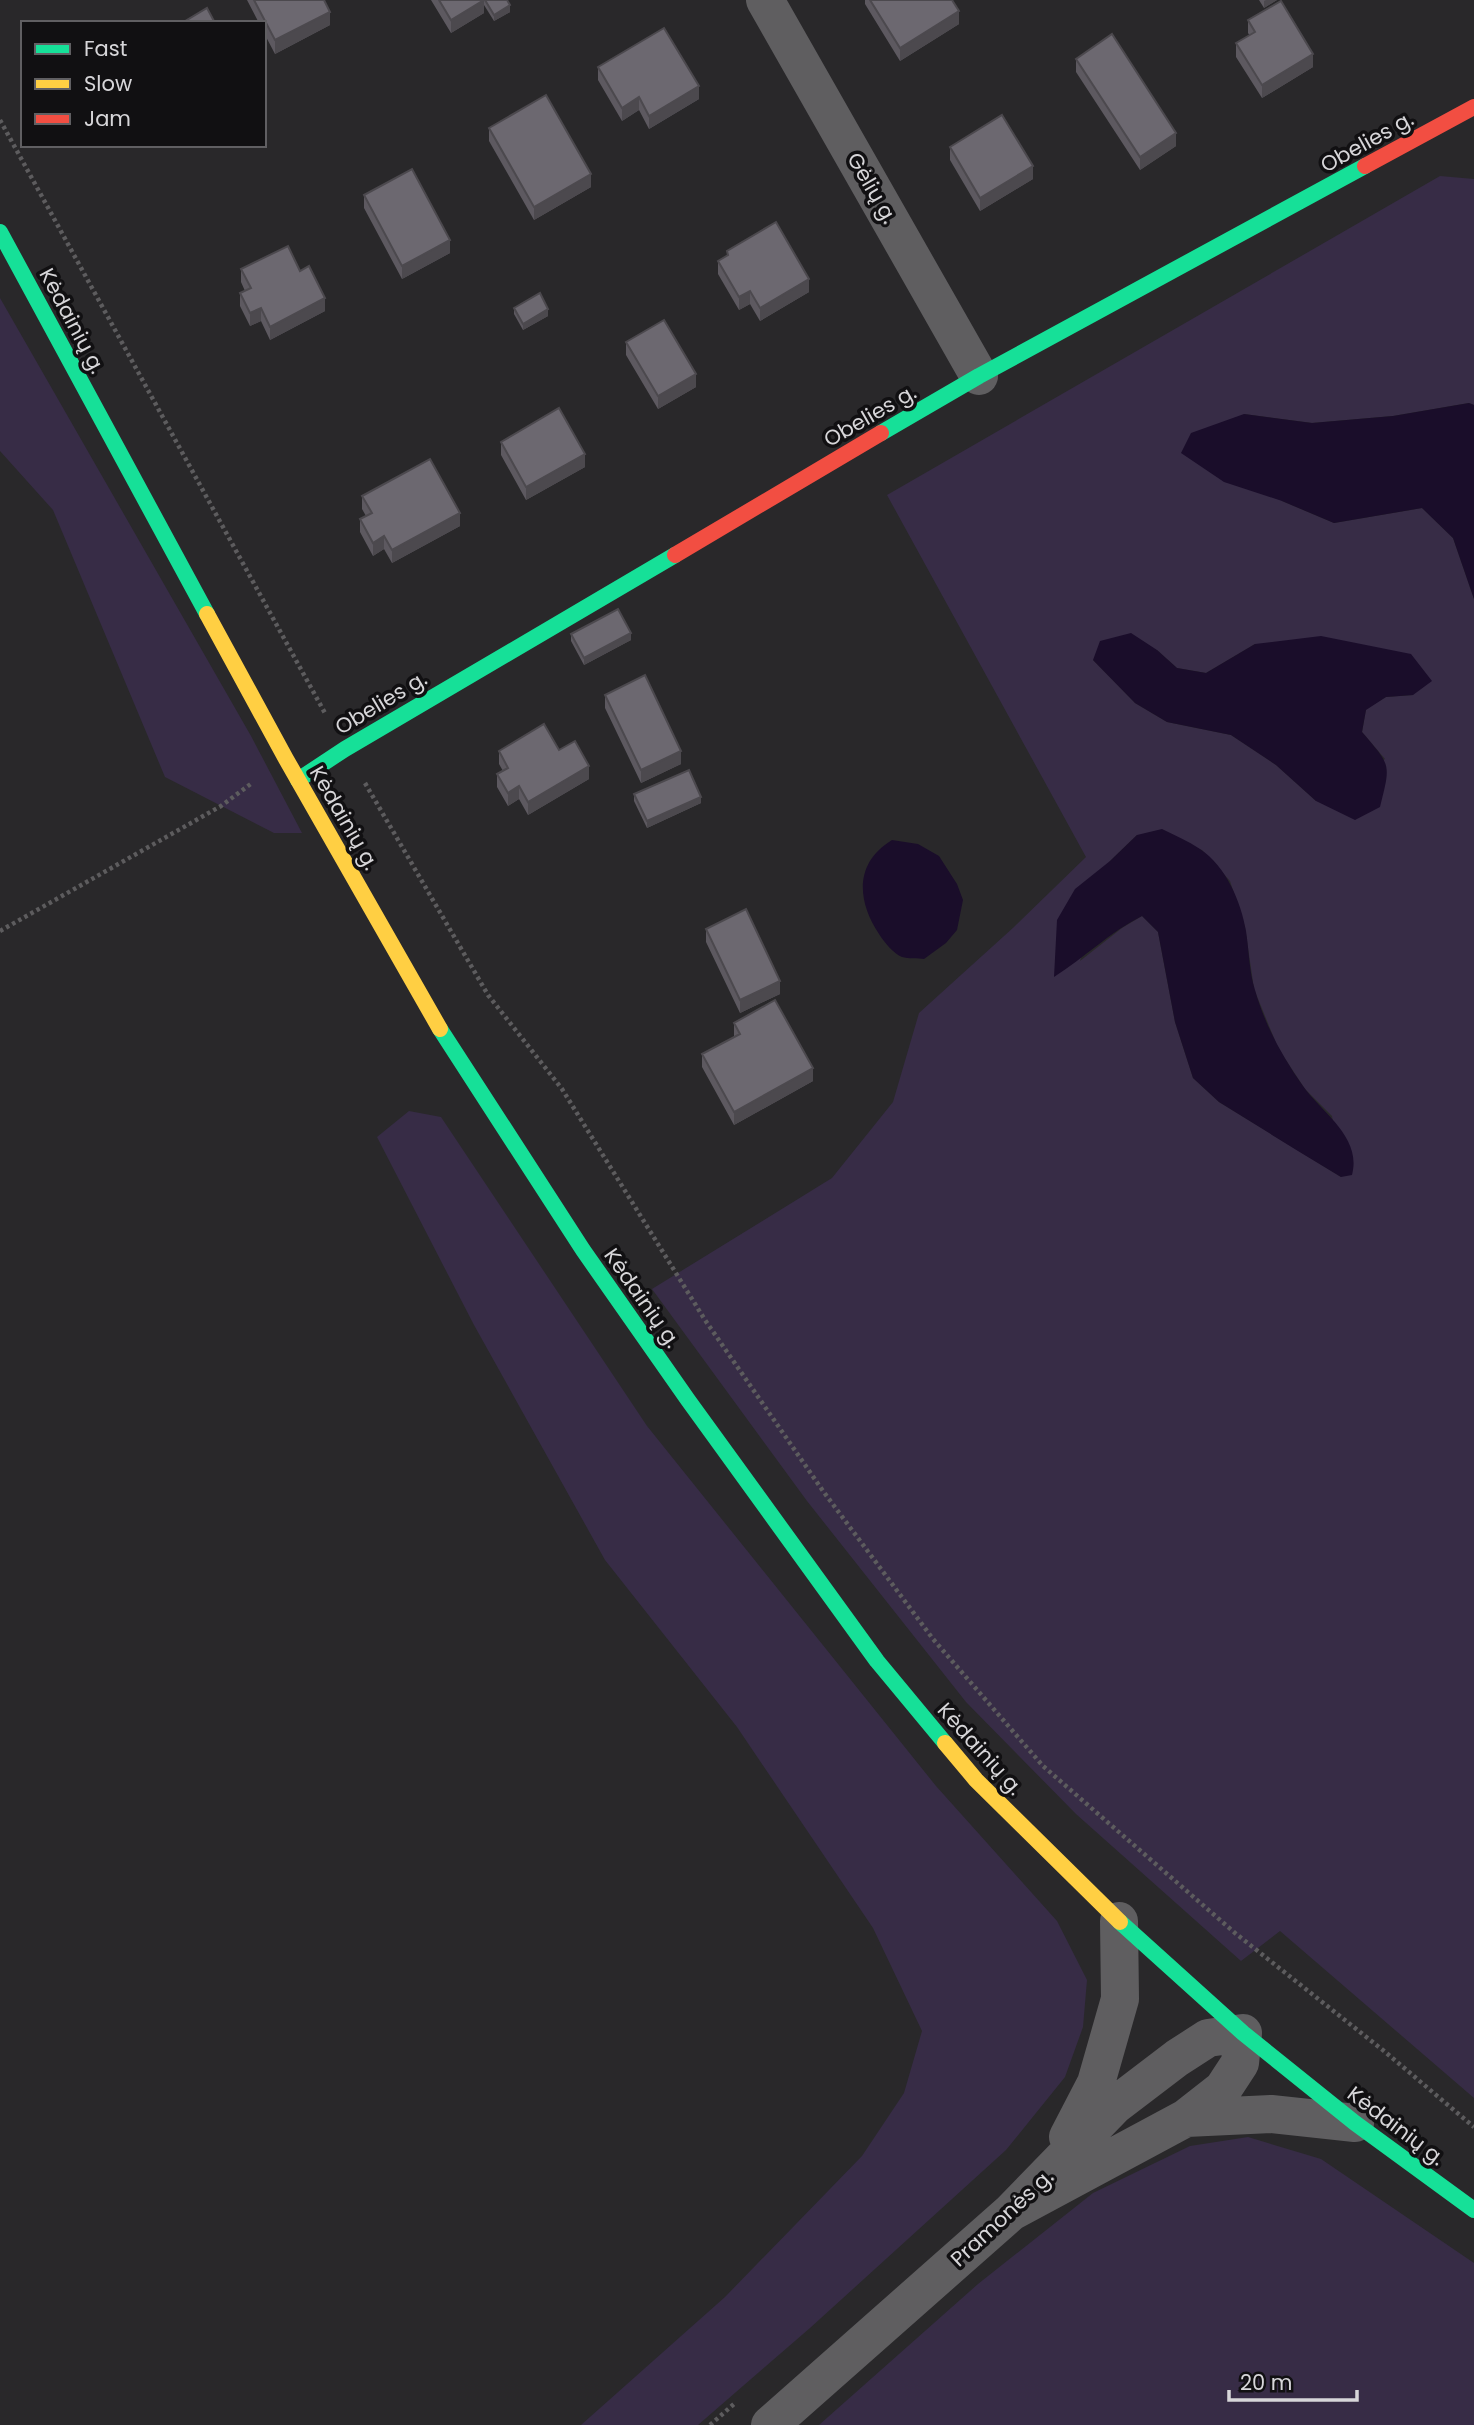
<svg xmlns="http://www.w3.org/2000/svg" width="1474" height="2425" font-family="Poppins,sans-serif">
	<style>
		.green { fill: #372c46; fill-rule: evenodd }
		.water { fill: #1a0d2a }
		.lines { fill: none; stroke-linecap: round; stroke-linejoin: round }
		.path { stroke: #5d5c5e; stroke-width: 4.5; stroke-dasharray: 3.5 3.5; stroke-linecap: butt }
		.street { stroke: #5f5e60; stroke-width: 38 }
		.fast { stroke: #16e098; stroke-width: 16 }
		.slow { stroke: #ffcf43; stroke-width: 16 }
		.jam { stroke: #f24e42; stroke-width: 16 }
		.wall { fill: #5d5960 }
		.shaded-wall { fill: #4c494e }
		.building { fill: #6c6870; stroke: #4c494e; stroke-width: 2 }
		.labels { text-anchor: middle; stroke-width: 7; stroke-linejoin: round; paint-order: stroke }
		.street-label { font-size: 21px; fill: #d7d6d9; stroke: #111012 }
	</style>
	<rect width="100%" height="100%" fill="#29282a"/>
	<path class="green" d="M1440 176 1474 179V405L1469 403 1393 416 1312 423 1244 414 1282 501 1334 523 1422 508 1453 538 1474 599V2098L1280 1931 1241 1961 1076 1814 966 1702 807 1501 652 1289 832 1178 893 1102 919 1013 1014 927 1086 857 887 495ZM1255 644 1413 695 1386 697 1366 709 1362 732 1385 759 1316 801 1276 765 1231 735 1167 722 1135 703 1093 660 1157 650 1177 668 1206 673ZM1137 835 1202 850 1230 881 1245 927 1254 989 1278 1048 1305 1089 1332 1116 1341 1177 1219 1102 1193 1078 1175 1022 1158 932 1142 916 1122 928 1080 961 1110 861Z
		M0 298 251 736 302 833H274L165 777 53 510 0 451Z
		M409 1111 441 1117 647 1426 936 1786 1057 1921 1087 1980 1083 2027 1065 2077 1006 2150 810 2328 698 2425H581L725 2297 862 2156 904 2093 922 2031 873 1928 737 1727 605 1560 474 1325 377 1137Z
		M1248 2137 1321 2159 1474 2263V2425H819L978 2284 1093 2193 1190 2146Z"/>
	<path class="water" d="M1469 403 1474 405V599L1453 538 1422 508 1334 523 1282 501 1224 482 1181 453 1191 433 1244 414 1312 423 1393 416Z
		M1131 633 1157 650 1177 668 1206 673 1255 644 1321 636 1411 654 1432 681 1413 695 1386 697 1366 710 1362 732C1391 766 1391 763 1380 807L1355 820 1316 801 1276 765 1231 735 1167 722 1135 703 1093 660 1100 641Z
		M1162 829C1174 835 1188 841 1200 849 1226 866 1241 902 1246 931 1249 950 1249 971 1255 990 1265 1025 1282 1056 1303 1086 1322 1113 1362 1137 1352 1175L1341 1177 1298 1151 1219 1102 1193 1078 1175 1022 1158 932 1142 916C1110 932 1084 958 1054 977L1057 920 1075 889 1110 861 1137 835Z
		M892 840 918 844 939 856 957 884 963 900 957 930 946 943 924 959C918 958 908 959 902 957 894 954 884 942 879 934 857 901 854 863 892 840Z"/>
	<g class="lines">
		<path class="path" d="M0 120 326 715
			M365 783 488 995 562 1089 705 1320 823 1491 933 1639 1043 1766 1235 1933 1384 2051 1474 2127
			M0 931 221 806 252 783
			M710 2425 734 2404"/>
		<path class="street" d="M765 0 979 376
			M1186 2118 1271 2114 1355 2123
			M1068 2137 1096 2083 1120 1999 1119 1921
			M770 2425 1011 2212 1114 2106 1177 2058 1208 2038 1243 2033 1240 2063 1223 2089 1186 2118 1011 2212"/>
		<path class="fast" d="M0 232 207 614
			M881 433 979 376 1365 166
			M298 780 345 749 675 555
			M440 1029 583 1250 688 1400 877 1661 945 1743
			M1120 1922 1243 2033 1355 2123 1474 2210"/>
		<path class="slow" d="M207 614 286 759 440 1029
			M945 1743 976 1780 1120 1922"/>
		<path class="jam" d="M1365 166 1474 107
			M675 555 881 433"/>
	</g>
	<path class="wall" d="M247 0H324L330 25 275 54 264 33V23H259Z
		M431 0H507L510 12 494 21 484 5V13L451 33Z
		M865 0H952L959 24 900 61 865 4Z
		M1259 0H1277L1264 8Z
		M1248 20 1313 67 1262 98 1236 57V43L1250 36 1248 33Z
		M1076 59 1176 146 1140 170 1076 72Z
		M598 67 699 99 649 129 639 110 622 121 598 80Z
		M489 128 591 187 534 220 489 141Z
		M950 147 1033 179 980 211 950 160Z
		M364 195 450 253 402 279 364 208Z
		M727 251 809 292 760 321 750 304 739 310 718 274V261L727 256Z
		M241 269 300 271 325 311 270 340 261 321 250 326 240 306V293L245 291 241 282Z
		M514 308 548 316 523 330 514 314Z
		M626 342 696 387 658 409 626 355Z
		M501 442 585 467 526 500 501 455Z
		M362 496 460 526 392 563 384 549 373 556 360 532V519L366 516 362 509Z
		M571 634 631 640 584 665 571 641Z
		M605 695 681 764 641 783 605 708Z
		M559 750 589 779 528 815 519 799 508 806 497 787V774L503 771 499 764V751Z
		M634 794 701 803 647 828 634 801Z
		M706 929 780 994 740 1013 706 942Z
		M734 1023 813 1081 734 1125 702 1067V1054L734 1037Z"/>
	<path class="shaded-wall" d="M484 0V13L451 33V20Z
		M1266 0H1277L1264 8V1Z
		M510 5V12L494 21V15Z
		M959 11V24L900 61V48Z
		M330 12V25L275 54V40Z
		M1313 54V67L1262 98V85Z
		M699 86V99L649 129V116Z
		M639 97V110L622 121V108Z
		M1176 133V146L1140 170V157Z
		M1033 166V179L980 211V198Z
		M591 174V187L534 220V207Z
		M450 240V253L402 279V266Z
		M809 279V292L760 321V308Z
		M750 291V304L739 310V297Z
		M325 298V311L270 340V327Z
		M261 308V321L250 326V313Z
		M548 309V316L523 330V324Z
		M696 374V387L658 409V396Z
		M585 454V467L526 500V487Z
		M460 513V526L392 563V550Z
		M384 536V549L373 556V543Z
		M631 633V640L584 665V658Z
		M681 751V764L641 783V770Z
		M589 766V779L528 815V802Z
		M519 786V799L508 806V793Z
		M701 797V803L647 828V821Z
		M780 981V994L740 1013V1000Z
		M813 1068V1081L734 1125V1112Z"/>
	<path class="building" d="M254 0H324L330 12 275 40Z
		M439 0H484L451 20Z
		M485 0H507L510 5 494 15Z
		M870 0H952L959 11 900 48Z
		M1281 1 1313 54 1262 85 1236 43 1255 32 1248 20Z
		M207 8 215 23H182Z
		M664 28 699 86 649 116 639 97 622 108 598 67Z
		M1112 34 1176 133 1140 157 1076 59Z
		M546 95 591 174 534 207 489 128Z
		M1002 115 1033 166 980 198 950 147Z
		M412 169 450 240 402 266 364 195Z
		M776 222 809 279 760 308 750 291 739 297 718 261 728 255 727 251Z
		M288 246 300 271 309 266 325 298 270 327 261 308 250 313 240 293 251 288 241 269Z
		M540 293 548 309 523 324 514 308Z
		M664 320 696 374 658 396 626 342Z
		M559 408 585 454 526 487 501 442Z
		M430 459 460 513 392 550 384 536 373 543 360 519 372 513 362 496Z
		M618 609 631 633 584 658 571 634Z
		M645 675 681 751 641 770 605 695Z
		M544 724 559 750 575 741 589 766 528 802 519 786 508 793 497 774 508 768 499 751Z
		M689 770 701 797 647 821 634 794Z
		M746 909 780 981 740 1000 706 929Z
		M775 1000 813 1068 734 1112 702 1054 740 1034 734 1023Z"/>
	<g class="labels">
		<g class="street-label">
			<text transform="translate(1367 142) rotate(-29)" y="7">Obelies g.</text>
			<text transform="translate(872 188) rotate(60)" y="7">Gėlių g.</text>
			<text transform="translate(72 321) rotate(62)" y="7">Kėdainių g.</text>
			<text transform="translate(870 416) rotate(-30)" y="7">Obelies g.</text>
			<text transform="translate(381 703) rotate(-31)" y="7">Obelies g.</text>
			<text transform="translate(344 818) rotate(60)" y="7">Kėdainių g.</text>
			<text transform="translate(642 1298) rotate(55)" y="7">Kėdainių g.</text>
			<text transform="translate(980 1749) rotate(48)" y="7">Kėdainių g.</text>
			<text transform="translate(1396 2126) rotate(37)" y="7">Kėdainių g.</text>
			<text transform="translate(1002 2218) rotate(-43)" y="7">Pramonės g.</text>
		</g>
	</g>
	<rect x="21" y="21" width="245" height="126" fill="#111012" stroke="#605f62" stroke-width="2"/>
	<rect x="35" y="44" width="35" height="10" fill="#16e098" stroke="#605f62" stroke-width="2"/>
	<text x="84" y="56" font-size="21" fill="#d7d6d9">Fast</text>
	<rect x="35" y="79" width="35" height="10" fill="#ffcf43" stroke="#605f62" stroke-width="2"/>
	<text x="84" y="91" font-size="21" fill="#d7d6d9">Slow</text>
	<rect x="35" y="114" width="35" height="10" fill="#f24e42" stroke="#605f62" stroke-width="2"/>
	<text x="84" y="126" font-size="21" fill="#d7d6d9">Jam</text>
	<path d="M1229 2390v10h128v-10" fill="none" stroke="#d7d6d9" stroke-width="3.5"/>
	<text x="1240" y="2390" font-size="21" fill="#d7d6d9" stroke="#111012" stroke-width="5" paint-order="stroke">20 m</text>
</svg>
